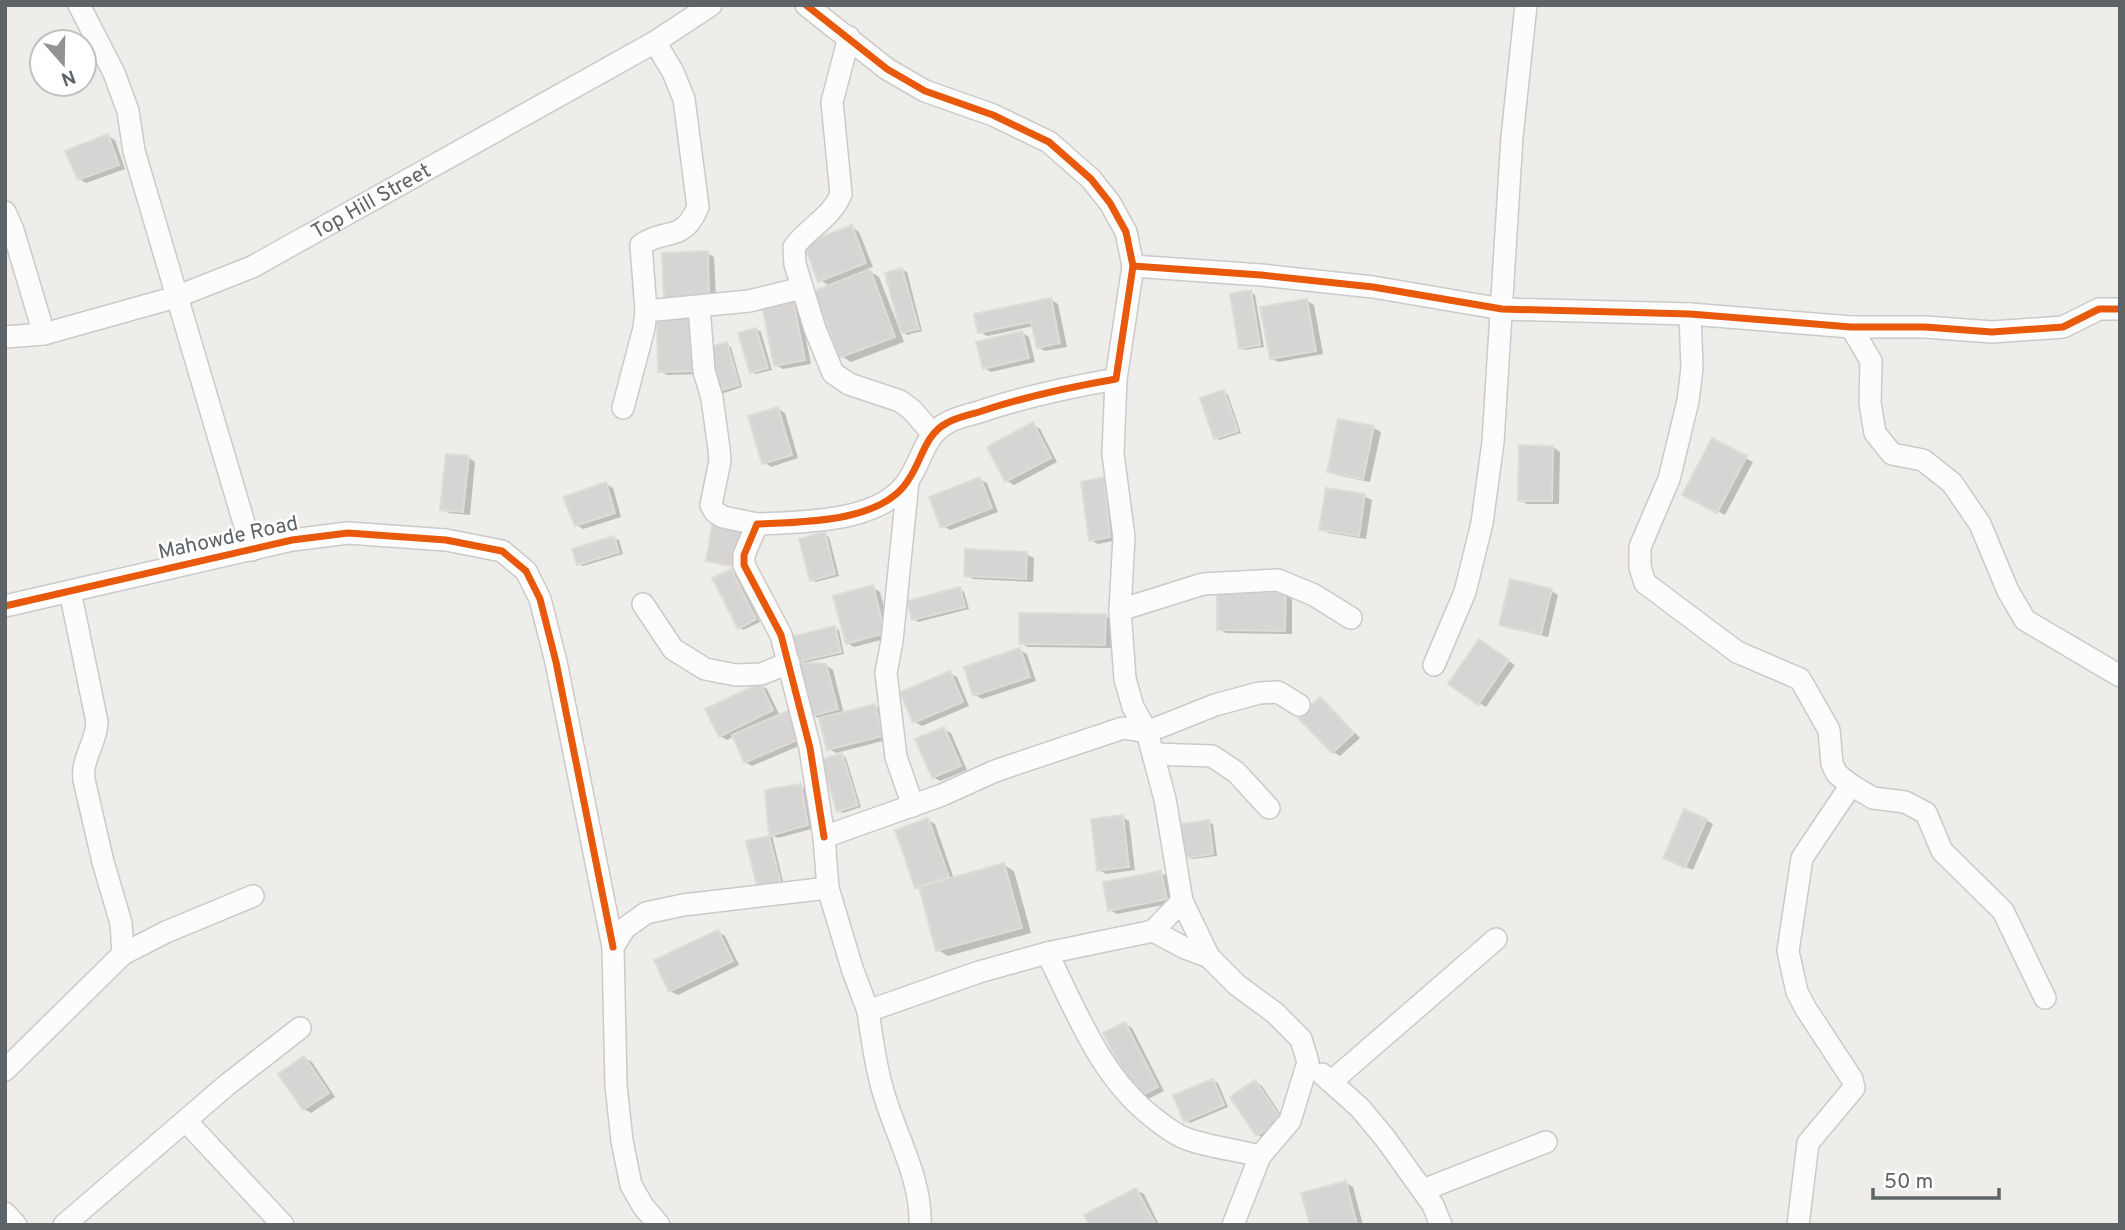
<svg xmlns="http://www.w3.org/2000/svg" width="2125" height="1230" font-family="Overpass,sans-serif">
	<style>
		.shadow { fill: #0003 }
		.building { fill: #d6d5d3; stroke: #dedcd8; stroke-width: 2 }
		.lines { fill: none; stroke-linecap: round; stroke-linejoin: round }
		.minor-casing { stroke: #cacaca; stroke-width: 24 }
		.minor { stroke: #fdfcfc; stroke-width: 21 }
		.cycleway-casing { stroke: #fff; stroke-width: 11 }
		.cycleway { stroke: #e8590c; stroke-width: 7 }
		.labels { text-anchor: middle; stroke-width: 5; stroke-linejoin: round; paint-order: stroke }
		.street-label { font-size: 21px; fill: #5e6368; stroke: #fff }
	</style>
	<rect width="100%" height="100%" fill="#efede9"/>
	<path class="shadow" d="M108 136 115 140 125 169 86 183 79 179Z
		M852 227 859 232 873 267 866 269 879 277 899 328 901 327 902 270 907 272 922 331 907 335 900 330 904 342 851 362 841 356 830 286 820 280Z
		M707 253 714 257 716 299 673 301 666 297Z
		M1251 292 1255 295 1264 347 1245 350 1241 348Z
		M1051 300 1058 304 1067 347 1045 351 1038 347 1034 326 987 336 980 332Z
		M1306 300 1314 305 1323 354 1278 362 1271 358Z
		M792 301 799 305 811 364 783 369 775 365Z
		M659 319 702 374 667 375 660 371Z
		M756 329 761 332 772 370 756 374 751 372Z
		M1022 333 1029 337 1035 362 991 372 984 368Z
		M726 344 731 347 742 387 721 394 705 350Z
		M1224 392 1228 395 1241 433 1219 440 1215 438Z
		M778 409 785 413 798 458 771 467 764 462Z
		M1340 421 1374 428 1381 432 1370 482 1336 475 1329 471Z
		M1032 424 1040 429 1057 462 1014 485 1007 481Z
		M1713 441 1753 462 1725 515 1685 494Z
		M1553 447 1560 452 1559 504H1527L1520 500Z
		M468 457 475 462 470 515 449 513 442 509Z
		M979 479 987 483 998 512 950 530 943 526Z
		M1103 479 1110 483 1117 540 1098 544 1091 540Z
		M606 484 613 488 621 517 583 529 576 525Z
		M1364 496 1372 500 1366 539 1328 533 1321 529Z
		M825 534 829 537 839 576 816 582 811 580Z
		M614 538 619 540 623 554 583 566 578 564Z
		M1026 554 1034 558 1033 582 973 579 966 575Z
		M731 571 736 573 760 622 743 630 739 627Z
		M872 587 880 592 892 637 854 647 847 643Z
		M960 589 964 592 969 609 918 622 914 619Z
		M1551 591 1558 595 1548 637 1508 628 1501 624Z
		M1285 594 1292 598V634L1226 633 1218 629Z
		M1105 616 1112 620 1111 648 1028 647 1020 643Z
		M834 628 839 630 844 654 804 663 826 665 833 670 844 714 875 706 882 710 890 739 836 753 829 749 821 720 813 715 792 638Z
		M1486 646 1515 665 1486 707 1479 703Z
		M1020 650 1027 654 1036 681 982 699 975 695Z
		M950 673 957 677 969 706 922 726 915 722Z
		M760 685 767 689 780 716 808 742 752 766 745 762 734 736 727 740 720 736Z
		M1320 699 1327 703 1360 738 1340 756 1333 752 1300 718Z
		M944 729 951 733 967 770 940 781 933 777Z
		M842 755 846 758 861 807 843 813 839 811Z
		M801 786 808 790 815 828 778 838 772 835 784 886 764 891 748 842 771 837 767 792Z
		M1122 817 1129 821 1135 870 1106 874 1099 870Z
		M928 820 935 824 954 879 1004 865 1014 871 1031 933 948 956 938 950 921 890 916 887Z
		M1706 820 1713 824 1693 870 1672 861Z
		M1208 822 1213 824 1217 856 1192 859 1187 856Z
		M1161 873 1168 877 1173 903 1117 914 1110 910Z
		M718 932 725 936 739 965 678 995 670 991Z
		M1125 1024 1132 1028 1164 1091 1144 1101Z
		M304 1058 312 1062 335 1097 311 1113 304 1109Z
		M1213 1081 1218 1083 1228 1107 1190 1123 1186 1120Z
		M1255 1082 1262 1086 1287 1124 1265 1139 1258 1135Z
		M1346 1183 1353 1187 1363 1225H1311Z
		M1136 1190 1144 1194 1159 1225H1091Z"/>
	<path class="building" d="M108 134 119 165 78 180 65 151Z
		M852 225 866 263 818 282 804 244Z
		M708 251 709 296 664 298 662 253Z
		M902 268 919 329 901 333 885 273Z
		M870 269 895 337 839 358 814 291Z
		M1251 290 1260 345 1239 349 1230 294Z
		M1051 298 1060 343 1037 348 1031 322 978 333 974 314Z
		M793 299 805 360 774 366 762 305Z
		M1307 299 1316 351 1270 359 1260 307Z
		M694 316 696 371 658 372 657 317Z
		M756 328 768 368 750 373 738 333Z
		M1022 331 1029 358 983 369 976 342Z
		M727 342 739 385 715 392 703 349Z
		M1224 390 1238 431 1214 439 1200 398Z
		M778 407 792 455 762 464 748 416Z
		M1338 419 1374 426 1363 479 1327 472Z
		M1033 422 1051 458 1005 482 987 447Z
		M1712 438 1747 456 1717 513 1682 495Z
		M1519 445 1553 446 1552 501H1518Z
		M446 454 469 456 463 512 440 510Z
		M980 477 992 508 941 528 929 497Z
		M1104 477 1110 537 1089 541 1081 482Z
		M606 482 615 513 575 526 563 497Z
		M1326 488 1365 494 1359 536 1319 530Z
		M713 521 744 527 736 567 706 561Z
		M825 532 835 574 810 581 799 539Z
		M614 536 619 552 577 565 572 549Z
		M965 549 1027 552 1026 579 964 576Z
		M731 569 756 619 738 629 712 578Z
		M1510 579 1552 589 1541 634 1499 625Z
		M873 585 885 633 846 644 833 596Z
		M960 587 965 607 912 620 907 601Z
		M1217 591 1286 592 1285 631 1217 630Z
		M1019 613 1106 614 1105 645 1019 644Z
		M835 626 841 652 796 662 790 637Z
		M1479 639 1509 660 1478 705 1448 684Z
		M1020 648 1030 677 973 696 964 667Z
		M796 662 826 664 838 709 812 716Z
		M950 671 963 702 913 723 900 692Z
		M760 683 773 710 719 737 705 709Z
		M1320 697 1354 733 1332 753 1298 718Z
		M875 704 883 736 827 750 819 718Z
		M790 710 802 738 744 763 732 735Z
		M944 727 961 766 932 778 915 739Z
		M842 753 858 805 837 812 821 760Z
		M801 784 808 825 769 836 765 790Z
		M1684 809 1707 819 1685 868 1663 858Z
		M1123 815 1129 867 1097 871 1091 819Z
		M928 818 949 877 915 888 895 830Z
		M1209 820 1213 854 1186 858 1181 824Z
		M769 836 781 884 758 890 746 841Z
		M1004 863 1022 928 936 951 919 887Z
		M1161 871 1167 899 1108 911 1103 882Z
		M718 930 733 961 669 992 654 960Z
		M1125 1022 1158 1087 1136 1098 1103 1033Z
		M304 1056 329 1093 303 1110 278 1074Z
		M1213 1079 1224 1105 1184 1122 1173 1095Z
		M1255 1080 1282 1120 1256 1136 1230 1097Z
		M1346 1181 1357 1225H1310L1301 1193Z
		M1136 1188 1156 1225H1089L1084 1215Z"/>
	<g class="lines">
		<defs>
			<g id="minor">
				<path d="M79 5 114 73 128 111 134 151 252 550"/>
				<path d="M806 5 887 69 925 91 993 115 1049 142 1091 179 1110 203 1126 232 1133 266 1116 379C1070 387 1027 396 982 411 970 415 957 417 947 423 925 434 922 460 909 479 883 523 802 522 757 524L744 555V565L781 635 810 748 824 837"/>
				<path d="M849 37 832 102 841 194C832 217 809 227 794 247L795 264 815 329 833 373 849 384 900 401 912 410 932 433"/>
				<path d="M5 212 13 230 44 334"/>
				<path d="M1133 266 1261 275 1373 287 1502 309 1690 314 1851 327H1925L1992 332 2063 327 2099 309H2120"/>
				<path d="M699 307 704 371 712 398 719 449 720 461 711 505 715 512 723 517 757 524"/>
				<path d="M646 311 749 301 802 288"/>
				<path d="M1690 314 1692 368 1688 401 1669 479 1640 547V567L1645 583 1737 652 1800 679 1829 730 1832 764 1837 774 1851 785 1873 798 1905 802 1926 813 1942 851 2003 911 2045 998"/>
				<path d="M1851 327 1871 361 1870 403 1875 433 1892 454 1923 460 1952 483 1980 524 2008 591 2025 620 2120 676"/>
				<path id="s1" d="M5 337 44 334 176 297 252 267 655 42 711 5"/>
				<path d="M1116 379 1113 454 1124 537 1120 610 1125 679 1133 707 1147 732 1165 799 1182 901 1209 957 1237 985 1275 1013 1301 1039 1308 1062 1290 1121 1260 1156 1233 1225"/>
				<path d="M623 408 644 328 646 311 641 245C666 227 682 244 698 207L684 99 673 72 655 42"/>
				<path d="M908 481 892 641 886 673 896 757 913 806"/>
				<path d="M70 591 97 722C96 744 81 759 84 780L103 862 121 923 123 954"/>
				<path d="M643 604 673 649 705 669 736 675 761 674 789 663"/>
				<path d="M5 606 292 540 348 533 446 540 502 551 526 571 540 599 556 662 613 947"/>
				<path d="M1120 610 1203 584 1278 580 1314 595 1351 618"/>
				<path d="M1434 665 1465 592 1482 523 1493 442 1512 137 1526 5"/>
				<path d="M1154 754 1212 756 1236 772 1269 808"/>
				<path d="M1153 931 1185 948 1209 957"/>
				<path d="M1047 953C1077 1012 1100 1077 1155 1119 1164 1126 1175 1135 1187 1139 1210 1147 1236 1150 1260 1156"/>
				<path d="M868 1011 852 968 828 888 824 837 942 795 995 771 1123 728 1147 732 1215 705 1259 693 1278 692 1299 705"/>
				<path d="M5 1070 123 954 166 932 253 896"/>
				<path d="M1322 1074 1360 1108 1385 1138 1433 1205 1441 1225"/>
				<path d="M1331 1082 1496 939"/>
				<path d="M186 1121 283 1225"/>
				<path d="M1423 1190 1546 1142"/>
				<path d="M5 1213 16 1225"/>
				<path d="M64 1225 228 1084 300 1028"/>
				<path d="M659 1225 643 1206 631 1185 622 1141 616 1085 613 947 625 928 646 913 683 905 828 888"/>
				<path d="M920 1225C922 1179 895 1134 883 1091 875 1064 872 1038 868 1011L979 972 1047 953 1153 931 1182 901"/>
				<path d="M1798 1225 1808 1143 1854 1088 1852 1079 1806 1009 1797 992 1788 951 1802 858 1851 785"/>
			</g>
		</defs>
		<use href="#minor" class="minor-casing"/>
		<use href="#minor" class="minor"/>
		<defs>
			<path id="cycleway" d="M806 5 887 69 925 91 993 115 1049 142 1091 179 1110 203 1126 232 1133 266 1116 379C1070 387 1027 396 982 411 970 415 957 417 947 423 925 434 922 460 909 479 883 523 802 522 757 524L744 555V565L781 635 810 748 824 837
				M1133 266 1261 275 1373 287 1502 309 1690 314 1851 327H1925L1992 332 2063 327 2099 309H2120
				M5 606 292 540 348 533 446 540 502 551 526 571 540 599 556 662 613 947"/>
		</defs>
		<use href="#cycleway" class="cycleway-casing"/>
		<use href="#cycleway" class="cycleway"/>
	</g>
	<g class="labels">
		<g class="street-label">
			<text dy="7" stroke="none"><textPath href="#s1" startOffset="394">Top Hill Street</textPath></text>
			<text transform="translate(228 537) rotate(-12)" y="7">Mahowde Road</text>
		</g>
	</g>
	<rect width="2125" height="1230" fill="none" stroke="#5e6368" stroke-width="14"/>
	<g transform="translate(63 63) rotate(160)"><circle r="33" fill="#ffffff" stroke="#bfc1c3" stroke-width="2"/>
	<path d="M0-5L12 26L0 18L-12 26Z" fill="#919395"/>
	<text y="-10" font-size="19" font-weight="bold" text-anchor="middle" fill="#5e6368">N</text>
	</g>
	<path d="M1873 1188v10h126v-10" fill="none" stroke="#5e6368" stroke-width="3.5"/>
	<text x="1884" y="1188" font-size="21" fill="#5e6368" stroke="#ffffff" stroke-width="5" paint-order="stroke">50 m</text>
</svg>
